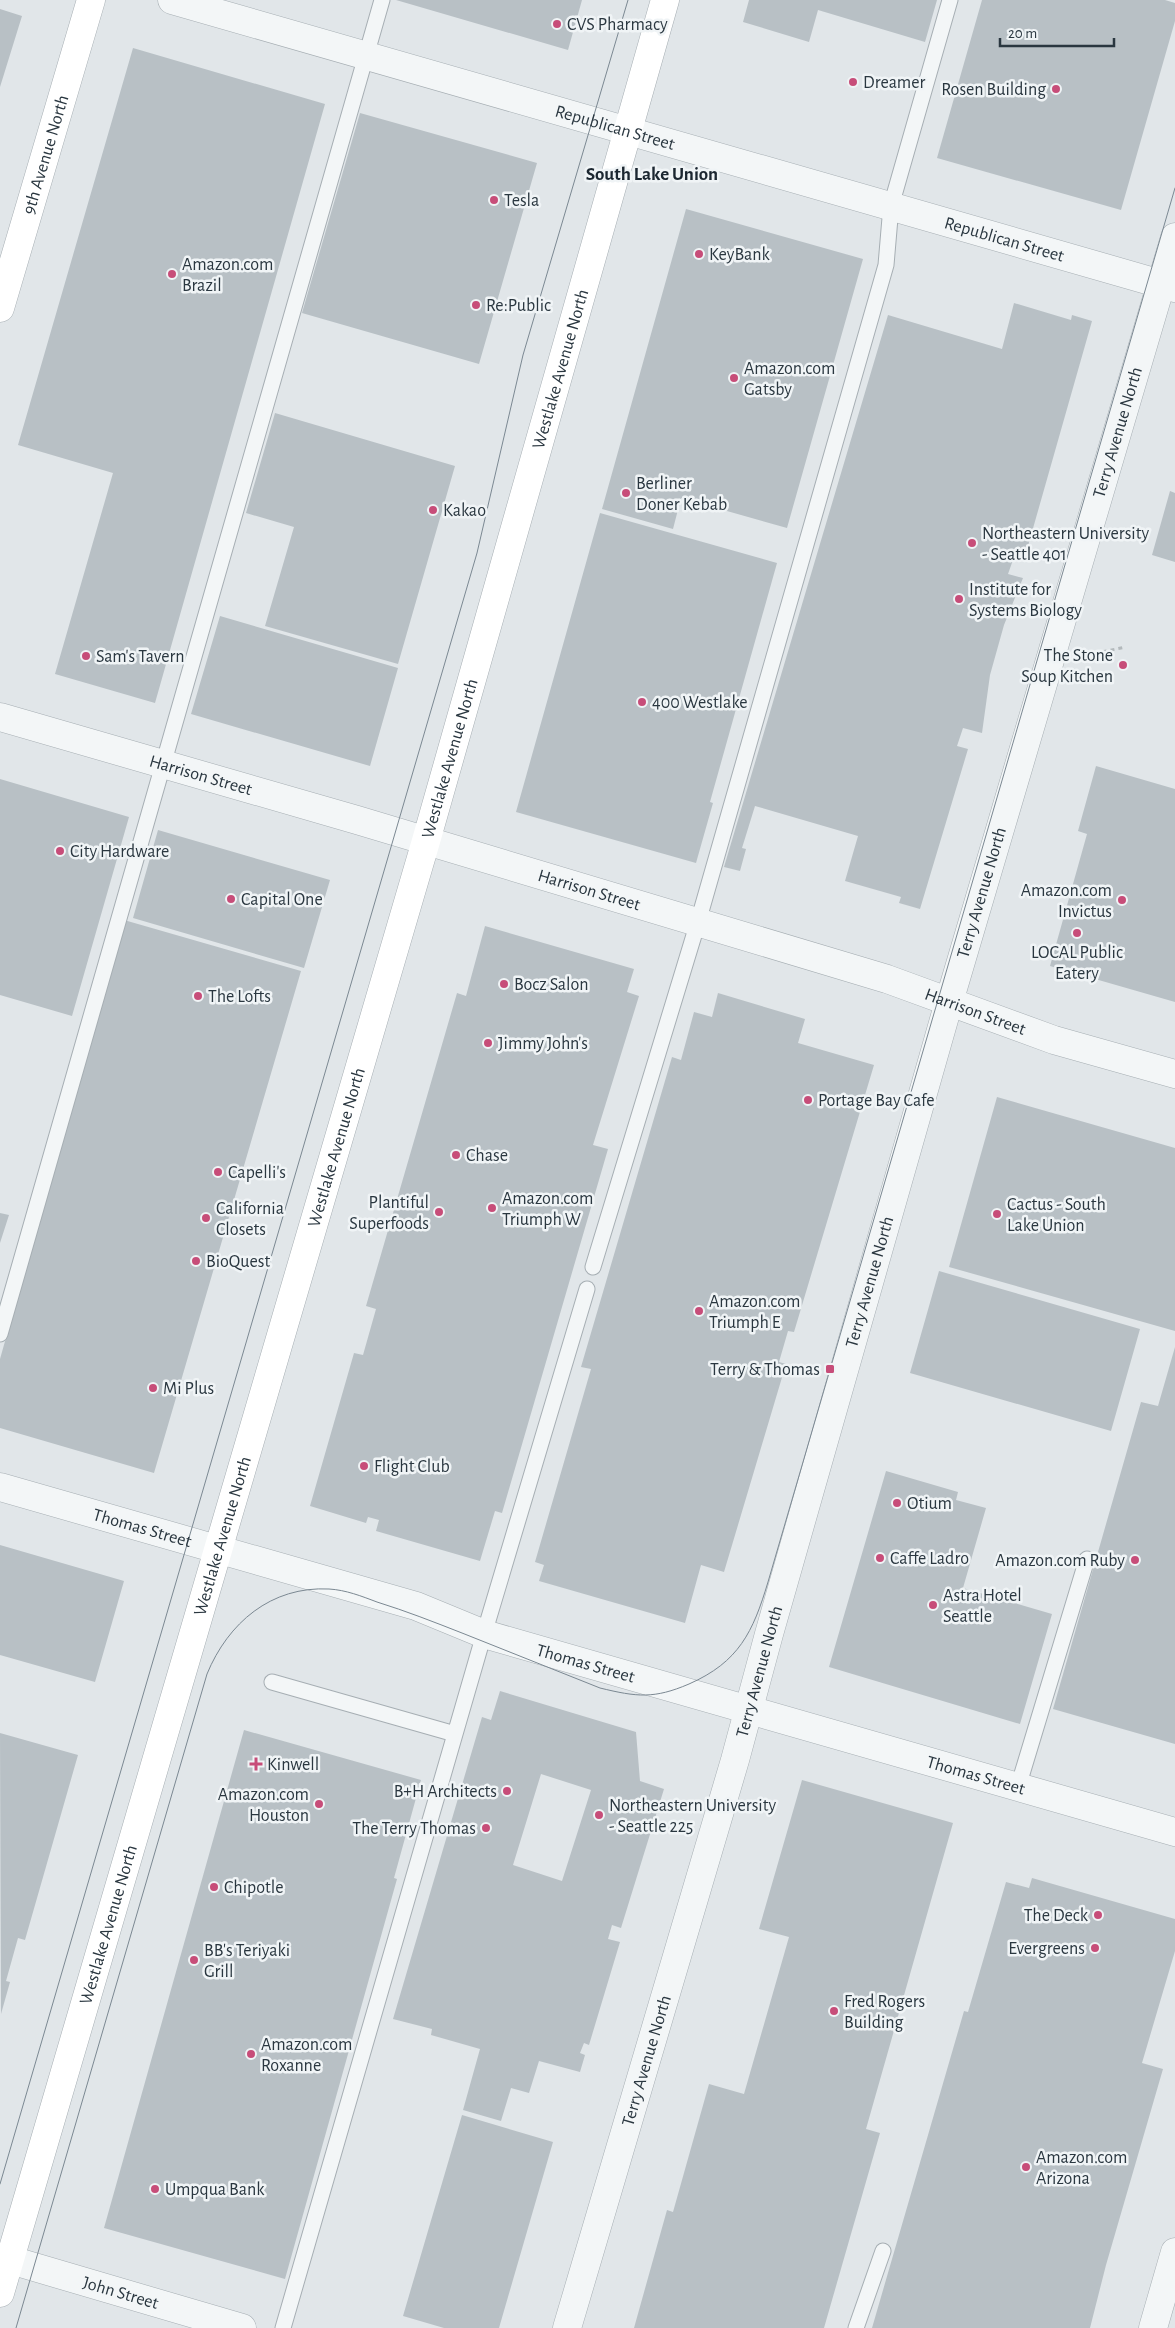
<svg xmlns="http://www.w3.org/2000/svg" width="1175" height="2328" font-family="'Alegreya Sans',sans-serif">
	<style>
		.building { fill: #b8c0c5; fill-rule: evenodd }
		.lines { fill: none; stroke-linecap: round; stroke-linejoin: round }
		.service-casing { stroke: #a6aeb3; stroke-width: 17 }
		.minor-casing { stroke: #a6aeb3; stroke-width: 29 }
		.tertiary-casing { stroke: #a6aeb3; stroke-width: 29 }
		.secondary-casing { stroke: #a6aeb3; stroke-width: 29 }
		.path { stroke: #b3b9bc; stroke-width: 3; stroke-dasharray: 4 4; stroke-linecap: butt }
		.service { stroke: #f3f6f7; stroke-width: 15 }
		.minor { stroke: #f3f6f7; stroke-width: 28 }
		.tertiary { stroke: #f3f6f7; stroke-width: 28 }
		.secondary { stroke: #fff; stroke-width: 28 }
		.tram { stroke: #7b8892; stroke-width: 1 }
		.poi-dot { fill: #c74d79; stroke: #f0f4f6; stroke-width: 2 }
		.labels { text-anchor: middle; stroke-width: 5; stroke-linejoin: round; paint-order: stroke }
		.poi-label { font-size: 18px; fill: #2a3740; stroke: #f0f4f6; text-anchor: start }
		.street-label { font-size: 18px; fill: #2a3740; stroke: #f0f4f6 }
		.neighbourhood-label { font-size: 19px; font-weight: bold; fill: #1c2731; stroke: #f0f4f6 }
	</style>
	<rect width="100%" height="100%" fill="#e1e6e9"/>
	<path class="building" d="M396 0H582L568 50Z
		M749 0H937L925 42 818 10 809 42 743 22Z
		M982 0H1165L1175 3V21L1121 210 937 158Z
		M0 9 22 16 0 87Z
		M133 48 325 104 155 703 55 674 113 473 18 445Z
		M360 113 537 163 479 364 302 313Z
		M686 209 863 259 787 528 681 498 673 529 602 509Z
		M1014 303 1071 320 1072 315 1092 321 1024 560 1014 557 1008 574 1023 578 1004 625 990 675 982 733 963 728 957 746 968 749 920 909 899 903 901 897 845 881 858 836 755 806 742 848 746 849 740 871 724 867 888 315 1002 349Z
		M275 413 455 466 398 664 265 626 294 527 246 513Z
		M1170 491 1175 493V562L1152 555Z
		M600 513 777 563 710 802 713 803 696 863 516 812Z
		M220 616 398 668 370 766 191 714Z
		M1096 766 1175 789V1002L1050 966 1087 834 1078 831Z
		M0 779 129 817 72 1016 0 995Z
		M158 830 330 880 304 968 133 918Z
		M124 920 301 971 154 1473 0 1428V1359Z
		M485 926 634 969 627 992 639 996 593 1145 608 1149 502 1513 495 1511 480 1561 376 1531 379 1520 368 1517 366 1523 310 1506 354 1353 363 1355 376 1309 366 1306 457 993 466 996Z
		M718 993 805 1019 798 1043 874 1065 794 1332 788 1331 779 1362 786 1364 724 1572 701 1565 685 1623 539 1581 544 1565 535 1562 591 1369 581 1367 672 1057 681 1060 694 1012 712 1017Z
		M997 1097 1175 1148V1331L949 1267Z
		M0 1213 9 1215 0 1243Z
		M939 1271 1140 1329 1111 1431 910 1373Z
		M1175 1347V1744L1053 1709 1141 1402 1158 1406Z
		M886 1471 958 1492 956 1500 986 1508 963 1588 1052 1614 1020 1724 829 1667Z
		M0 1545 124 1581 95 1682 0 1655Z
		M500 1691 636 1732 640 1781 664 1789 621 1928 612 1925 608 1939 620 1942 589 2045 584 2043 580 2053 585 2055 580 2072 539 2061 529 2093 511 2088 501 2121 463 2110 480 2049 431 2035 432 2029 393 2019 482 1717 491 1720ZM541 1774 591 1790 562 1881 513 1865Z
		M244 1730 421 1780 394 1878 397 1879 285 2279 104 2228Z
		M0 1733 78 1755 25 1940 18 1938 6 1981 10 1982 1 2014Z
		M802 1780 953 1823 866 2129 880 2133 824 2328H634L667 2210 673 2212 709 2084 744 2094 789 1937 759 1929Z
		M1032 1878 1175 1919V1951L1142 2063 1163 2069 1106 2265 1090 2328H872L964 2011 968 2012 1006 1882 1029 1888Z
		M462 2115 553 2142 499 2328H444L403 2316Z"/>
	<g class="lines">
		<defs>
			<path id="service" d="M593 1267 698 922 886 265 891 206 950 0
				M0 1334 382 0
				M272 1682 455 1734
				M1018 1787 1087 1559
				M283 2328 484 1634 587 1289
				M856 2328 883 2251"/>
			<g id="minor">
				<path id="s1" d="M0 717 357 820 887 979 1054 1040 1175 1074"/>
				<path id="s2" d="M0 1487 416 1606 484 1634 1175 1832"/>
				<path id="s3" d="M0 2257 242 2328"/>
				<path id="s4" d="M567 2328 735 1760 769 1634 949 1002 1175 237"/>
				<path d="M1153 2328 1175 2252"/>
			</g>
			<g id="tertiary">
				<path id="s5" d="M172 0 1175 288"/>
			</g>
			<g id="secondary">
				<path id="s6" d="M0 308 91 0"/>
				<path id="s7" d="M0 2293 426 841 665 0"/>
			</g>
		</defs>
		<use href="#service" class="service-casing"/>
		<use href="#minor" class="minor-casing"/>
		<use href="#tertiary" class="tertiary-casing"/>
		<use href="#secondary" class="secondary-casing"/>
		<path class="path" d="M1087 655 1126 647"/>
		<use href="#service" class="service"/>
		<use href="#minor" class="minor"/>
		<use href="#tertiary" class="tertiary"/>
		<use href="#secondary" class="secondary"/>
		<path class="tram" d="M0 2184 477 553 523 355 628 0
			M16 2328 207 1674C228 1623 271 1586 329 1589 346 1590 361 1596 377 1602 406 1611 434 1622 462 1633 508 1651 554 1670 600 1688 637 1697 654 1699 689 1684 739 1662 753 1632 768 1582L1175 188"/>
	</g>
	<g class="poi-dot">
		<circle cx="557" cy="24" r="5"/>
		<circle cx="853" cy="82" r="5"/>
		<circle cx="1056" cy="89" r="5"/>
		<circle cx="494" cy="200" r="5"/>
		<circle cx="699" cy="254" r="5"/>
		<circle cx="172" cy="274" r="5"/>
		<circle cx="476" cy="305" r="5"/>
		<circle cx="734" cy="378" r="5"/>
		<circle cx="626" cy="493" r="5"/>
		<circle cx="433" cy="510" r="5"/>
		<circle cx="972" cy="543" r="5"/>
		<circle cx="959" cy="599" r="5"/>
		<circle cx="86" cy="656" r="5"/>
		<circle cx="1123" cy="665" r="5"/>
		<circle cx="642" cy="702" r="5"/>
		<circle cx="60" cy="851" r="5"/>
		<circle cx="231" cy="899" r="5"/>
		<circle cx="1122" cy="900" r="5"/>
		<circle cx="1077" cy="933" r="5"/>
		<circle cx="504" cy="984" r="5"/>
		<circle cx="198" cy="996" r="5"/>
		<circle cx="488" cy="1043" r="5"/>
		<circle cx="808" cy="1100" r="5"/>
		<circle cx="456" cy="1155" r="5"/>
		<circle cx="218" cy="1172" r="5"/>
		<circle cx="492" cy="1208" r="5"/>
		<circle cx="439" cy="1212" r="5"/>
		<circle cx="997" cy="1214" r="5"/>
		<circle cx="206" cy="1218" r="5"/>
		<circle cx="196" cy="1261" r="5"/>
		<circle cx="699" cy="1311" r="5"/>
		<rect x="825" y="1364" width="10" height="10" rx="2.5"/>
		<circle cx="153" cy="1388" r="5"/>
		<circle cx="364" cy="1466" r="5"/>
		<circle cx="897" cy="1503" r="5"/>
		<circle cx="880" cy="1558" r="5"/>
		<circle cx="1135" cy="1560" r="5"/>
		<circle cx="933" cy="1605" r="5"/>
		<path d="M253.5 1756.5h5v5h5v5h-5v5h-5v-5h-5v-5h5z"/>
		<circle cx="507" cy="1791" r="5"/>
		<circle cx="319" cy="1804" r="5"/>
		<circle cx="599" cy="1815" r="5"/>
		<circle cx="486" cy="1828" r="5"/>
		<circle cx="214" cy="1887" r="5"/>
		<circle cx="1098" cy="1915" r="5"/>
		<circle cx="1095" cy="1948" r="5"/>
		<circle cx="194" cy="1960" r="5"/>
		<circle cx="834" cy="2011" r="5"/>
		<circle cx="251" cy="2054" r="5"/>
		<circle cx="1026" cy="2167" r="5"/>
		<circle cx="155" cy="2189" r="5"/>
	</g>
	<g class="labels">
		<g class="poi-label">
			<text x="567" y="30">CVS Pharmacy</text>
			<text x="863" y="88">Dreamer</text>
			<text x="1046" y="95" text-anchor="end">Rosen Building</text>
			<text x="504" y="206">Tesla</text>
			<text x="709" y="260">KeyBank</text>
			<text x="182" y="270">Amazon.com<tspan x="182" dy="21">Brazil</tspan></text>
			<text x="486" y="311">Re:Public</text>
			<text x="744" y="374">Amazon.com<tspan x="744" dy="21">Gatsby</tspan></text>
			<text x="636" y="489">Berliner<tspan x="636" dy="21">Doner Kebab</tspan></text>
			<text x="443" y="516">Kakao</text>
			<text x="982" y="539">Northeastern University<tspan x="982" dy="21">- Seattle 401</tspan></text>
			<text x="969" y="595">Institute for<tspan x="969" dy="21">Systems Biology</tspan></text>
			<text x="1113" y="661" text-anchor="end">The Stone<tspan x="1113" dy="21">Soup Kitchen</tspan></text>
			<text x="96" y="662">Sam's Tavern</text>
			<text x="652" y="708">400 Westlake</text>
			<text x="70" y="857">City Hardware</text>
			<text x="1112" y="896" text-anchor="end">Amazon.com<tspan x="1112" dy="21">Invictus</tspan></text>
			<text x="241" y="905">Capital One</text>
			<text x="1077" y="958" text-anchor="middle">LOCAL Public<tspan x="1077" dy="21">Eatery</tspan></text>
			<text x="514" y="990">Bocz Salon</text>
			<text x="208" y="1002">The Lofts</text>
			<text x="498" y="1049">Jimmy John's</text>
			<text x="818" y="1106">Portage Bay Cafe</text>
			<text x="466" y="1161">Chase</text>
			<text x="228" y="1178">Capelli's</text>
			<text x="502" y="1204">Amazon.com<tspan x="502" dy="21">Triumph W</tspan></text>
			<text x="429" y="1208" text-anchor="end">Plantiful<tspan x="429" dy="21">Superfoods</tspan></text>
			<text x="1007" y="1210">Cactus - South<tspan x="1007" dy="21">Lake Union</tspan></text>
			<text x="216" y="1214">California<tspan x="216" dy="21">Closets</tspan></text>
			<text x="206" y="1267">BioQuest</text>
			<text x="709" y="1307">Amazon.com<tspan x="709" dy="21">Triumph E</tspan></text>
			<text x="820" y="1375" text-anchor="end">Terry &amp; Thomas</text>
			<text x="163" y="1394">Mi Plus</text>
			<text x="374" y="1472">Flight Club</text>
			<text x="907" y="1509">Otium</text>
			<text x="890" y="1564">Caffe Ladro</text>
			<text x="1125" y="1566" text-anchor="end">Amazon.com Ruby</text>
			<text x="943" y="1601">Astra Hotel<tspan x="943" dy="21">Seattle</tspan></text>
			<text x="267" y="1770">Kinwell</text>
			<text x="497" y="1797" text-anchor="end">B+H Architects</text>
			<text x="309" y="1800" text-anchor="end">Amazon.com<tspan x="309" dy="21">Houston</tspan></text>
			<text x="609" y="1811">Northeastern University<tspan x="609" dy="21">- Seattle 225</tspan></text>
			<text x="476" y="1834" text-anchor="end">The Terry Thomas</text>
			<text x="224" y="1893">Chipotle</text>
			<text x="1088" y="1921" text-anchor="end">The Deck</text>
			<text x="1085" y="1954" text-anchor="end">Evergreens</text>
			<text x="204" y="1956">BB's Teriyaki<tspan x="204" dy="21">Grill</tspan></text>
			<text x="844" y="2007">Fred Rogers<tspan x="844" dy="21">Building</tspan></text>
			<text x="261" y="2050">Amazon.com<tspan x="261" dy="21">Roxanne</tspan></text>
			<text x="1036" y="2163">Amazon.com<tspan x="1036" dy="21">Arizona</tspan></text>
			<text x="165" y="2195">Umpqua Bank</text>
		</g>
		<g class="street-label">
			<text dy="6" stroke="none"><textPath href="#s5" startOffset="461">Republican Street</textPath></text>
			<text dy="6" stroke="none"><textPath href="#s6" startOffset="160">9th Avenue North</textPath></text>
			<text dy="6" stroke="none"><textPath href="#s5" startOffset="866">Republican Street</textPath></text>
			<text dy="6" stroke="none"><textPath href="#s7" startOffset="2004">Westlake Avenue North</textPath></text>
			<text dy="6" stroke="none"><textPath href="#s4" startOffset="1974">Terry Avenue North</textPath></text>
			<text dy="6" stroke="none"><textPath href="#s7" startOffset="1599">Westlake Avenue North</textPath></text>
			<text dy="6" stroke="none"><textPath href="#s1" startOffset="209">Harrison Street</textPath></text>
			<text dy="6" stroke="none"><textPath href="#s1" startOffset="614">Harrison Street</textPath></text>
			<text dy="6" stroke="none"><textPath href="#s4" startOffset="1494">Terry Avenue North</textPath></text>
			<text dy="6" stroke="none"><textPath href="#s1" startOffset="1019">Harrison Street</textPath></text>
			<text dy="6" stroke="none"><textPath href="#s7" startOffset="1194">Westlake Avenue North</textPath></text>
			<text dy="6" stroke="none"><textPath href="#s4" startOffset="1089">Terry Avenue North</textPath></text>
			<text dy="6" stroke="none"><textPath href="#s2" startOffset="148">Thomas Street</textPath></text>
			<text dy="6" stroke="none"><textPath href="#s7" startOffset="789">Westlake Avenue North</textPath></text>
			<text dy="6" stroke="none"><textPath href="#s2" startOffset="612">Thomas Street</textPath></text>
			<text dy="6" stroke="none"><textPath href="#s4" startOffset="684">Terry Avenue North</textPath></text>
			<text dy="6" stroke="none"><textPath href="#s2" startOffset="1018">Thomas Street</textPath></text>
			<text dy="6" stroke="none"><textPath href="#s7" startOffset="384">Westlake Avenue North</textPath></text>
			<text dy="6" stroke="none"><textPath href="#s4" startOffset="279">Terry Avenue North</textPath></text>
			<text dy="6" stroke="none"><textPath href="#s3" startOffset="126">John Street</textPath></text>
		</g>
		<g class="neighbourhood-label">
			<text x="652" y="180">South Lake Union</text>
		</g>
	</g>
	<path d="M1000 38v8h114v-8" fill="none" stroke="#2a3740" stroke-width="2.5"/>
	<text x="1008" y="38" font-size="15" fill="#2a3740" stroke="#f0f4f6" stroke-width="4" paint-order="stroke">20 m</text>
</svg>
